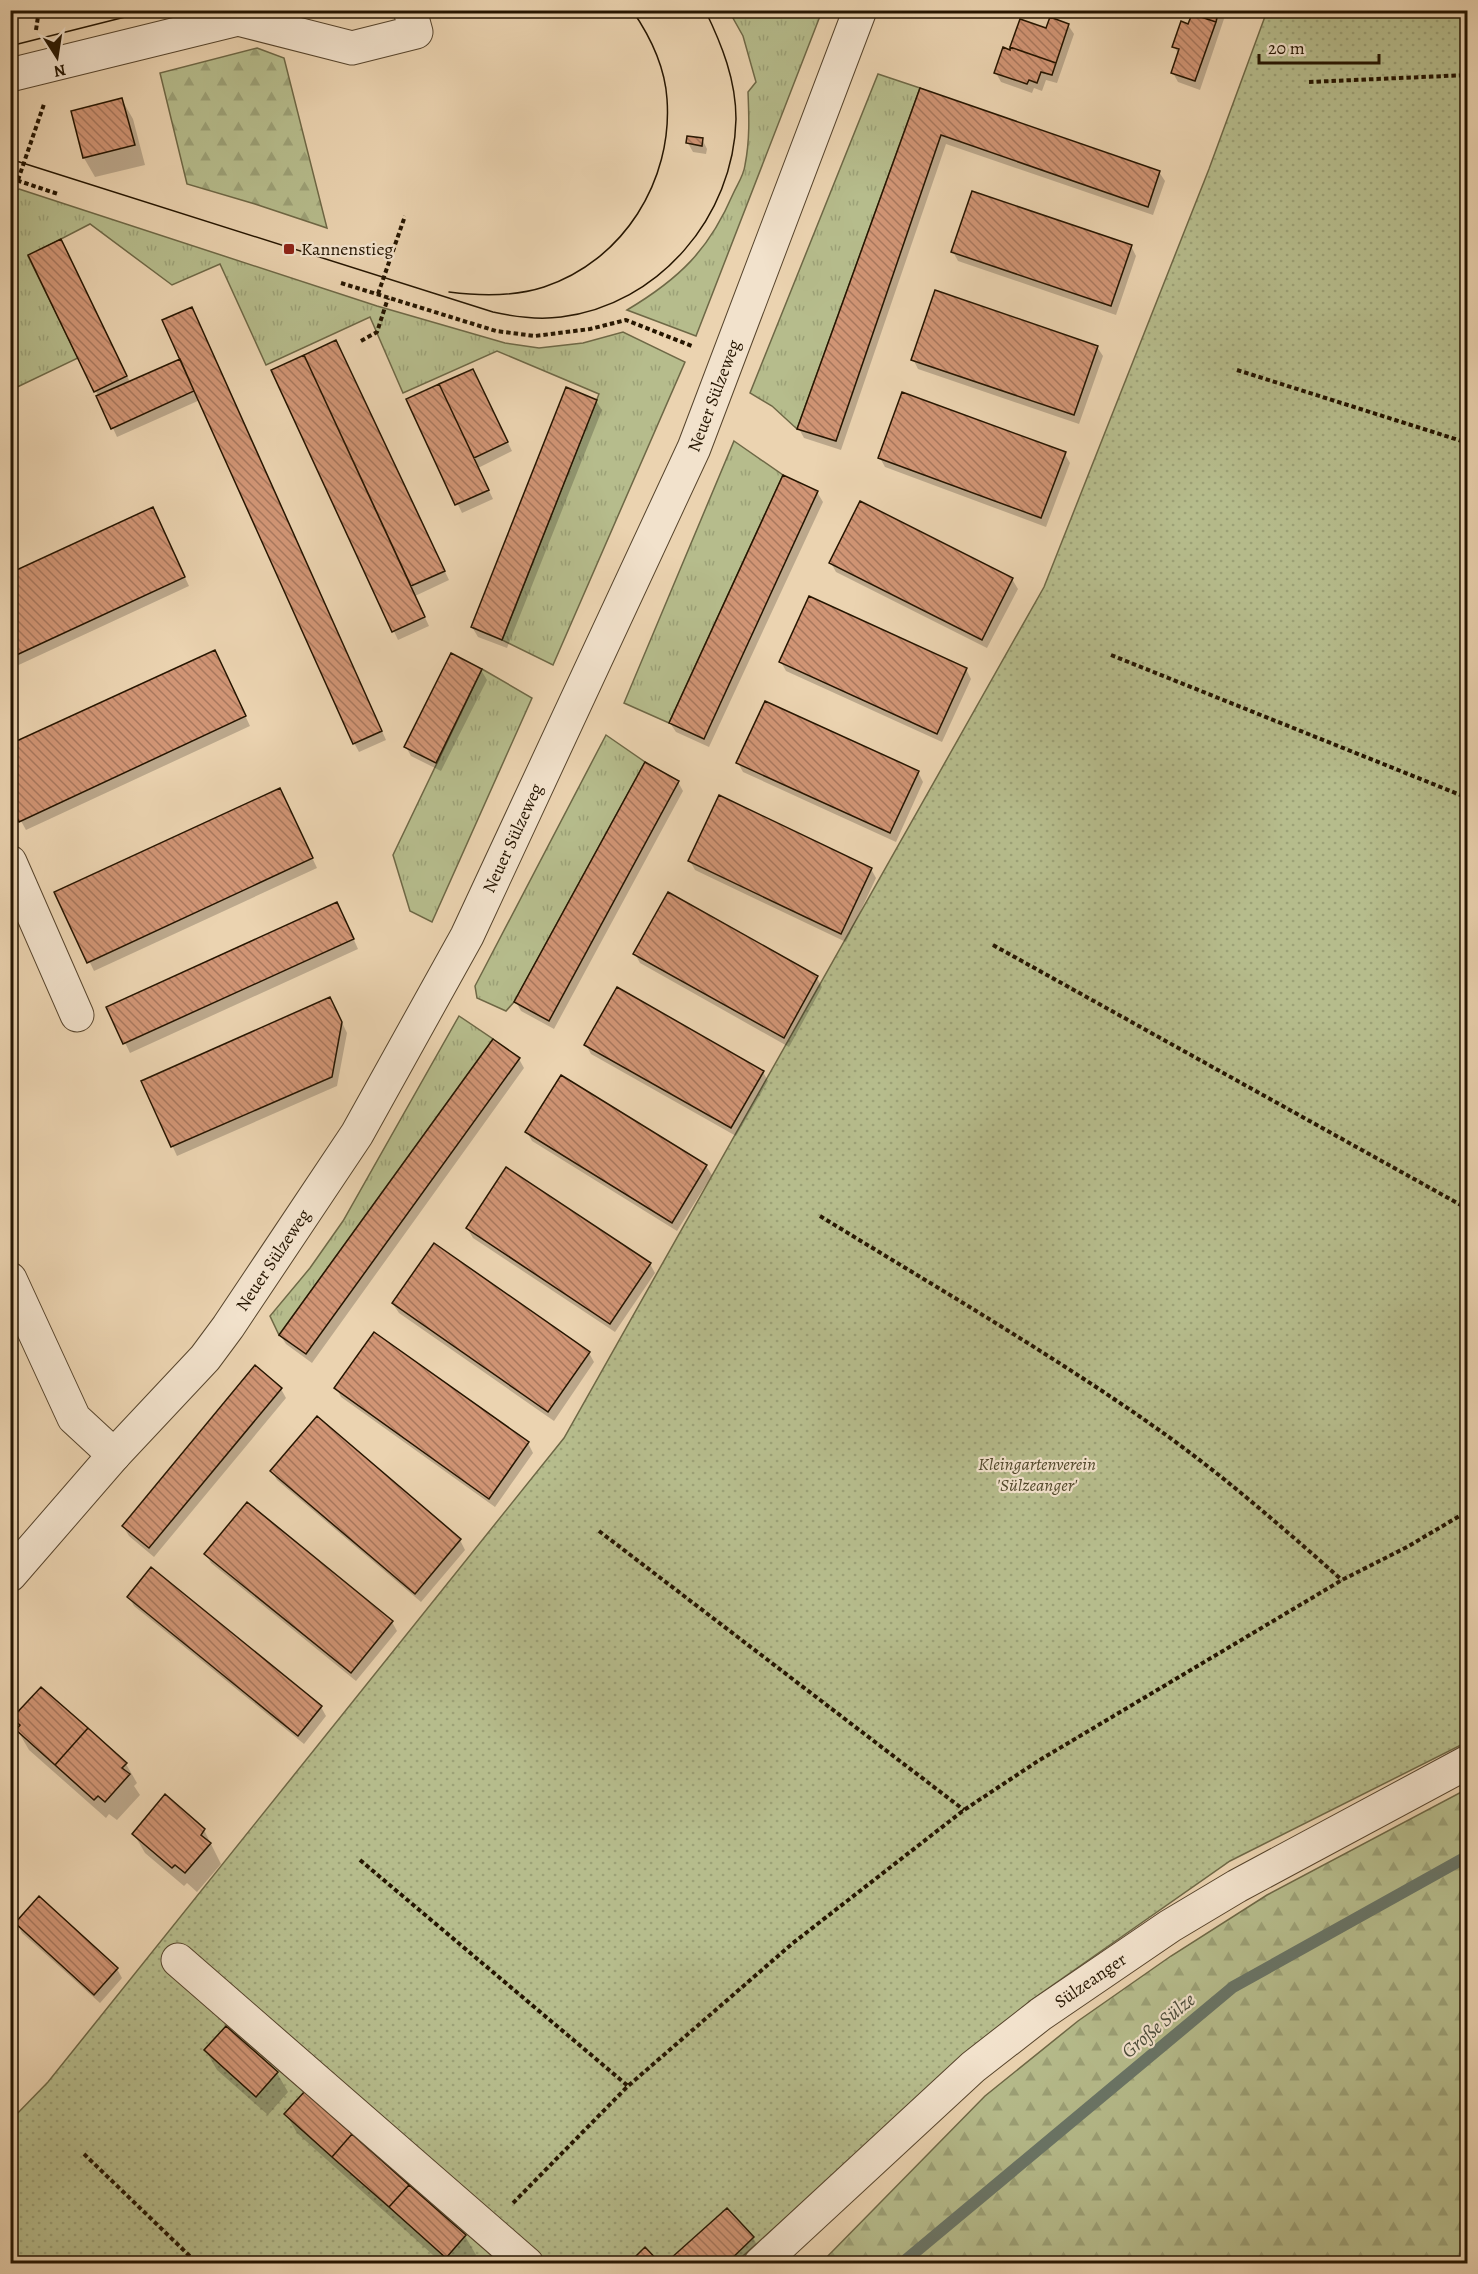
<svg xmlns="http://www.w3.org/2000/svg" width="1478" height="2274" font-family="Alegreya,serif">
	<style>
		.grass { fill: url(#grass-tufts); stroke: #6e6846; stroke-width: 1.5 }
		.forest { fill: url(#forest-firs); stroke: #6e6846; stroke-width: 1.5 }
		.garden { fill: url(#garden-dots); stroke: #6e6846; stroke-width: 1.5 }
		.shadow { fill: #0003 }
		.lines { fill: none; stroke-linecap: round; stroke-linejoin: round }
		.stream { stroke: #6a7668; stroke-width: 12 }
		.building { fill: url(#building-back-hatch); stroke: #251500; stroke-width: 1.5 }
		.minor-casing { stroke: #56442c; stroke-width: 35 }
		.path { stroke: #251500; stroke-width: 4; stroke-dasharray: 4.5 3; stroke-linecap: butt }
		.minor { stroke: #f2e2cc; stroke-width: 33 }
		.tram { stroke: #251500; stroke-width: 1.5 }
		.poi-dot { fill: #8f2418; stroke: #f2e2cc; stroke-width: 2 }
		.labels { text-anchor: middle; stroke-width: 4.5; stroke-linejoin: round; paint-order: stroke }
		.poi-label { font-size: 18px; fill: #251500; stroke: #f2e2cc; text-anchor: start }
		.street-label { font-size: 18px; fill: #251500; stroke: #f2e2cc }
		.park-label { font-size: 18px; font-style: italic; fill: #50472a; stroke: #f2e2cc }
		.water-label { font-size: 20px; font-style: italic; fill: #4d4e3d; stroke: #f2e2cc }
	</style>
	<defs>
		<pattern id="grass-tufts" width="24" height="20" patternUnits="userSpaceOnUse" patternTransform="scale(1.5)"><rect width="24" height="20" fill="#b6bc8c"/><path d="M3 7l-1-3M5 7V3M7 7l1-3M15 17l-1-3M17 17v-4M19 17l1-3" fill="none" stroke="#9ca177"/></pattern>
		<pattern id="forest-firs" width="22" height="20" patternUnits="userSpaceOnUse" patternTransform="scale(1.5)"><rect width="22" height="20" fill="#b6bc8c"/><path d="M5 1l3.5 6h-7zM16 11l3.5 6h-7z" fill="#9ca177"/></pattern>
		<pattern id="garden-dots" width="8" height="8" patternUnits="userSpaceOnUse" patternTransform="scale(1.5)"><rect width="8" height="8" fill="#b6bc8c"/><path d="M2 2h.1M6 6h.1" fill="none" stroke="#9ca177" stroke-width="1.8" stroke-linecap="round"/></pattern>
		<pattern id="building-back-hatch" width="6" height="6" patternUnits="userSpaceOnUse" patternTransform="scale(1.5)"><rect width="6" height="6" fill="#d19575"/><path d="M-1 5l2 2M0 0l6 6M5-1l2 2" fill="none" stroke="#a9785e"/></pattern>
	</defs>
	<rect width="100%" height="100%" fill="#ebd3b0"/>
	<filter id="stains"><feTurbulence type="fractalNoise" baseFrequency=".00333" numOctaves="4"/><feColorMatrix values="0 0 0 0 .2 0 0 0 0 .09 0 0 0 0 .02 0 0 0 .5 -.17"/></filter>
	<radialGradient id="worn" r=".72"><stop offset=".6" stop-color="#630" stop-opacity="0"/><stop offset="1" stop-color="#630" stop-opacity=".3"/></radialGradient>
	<path class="grass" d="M729 11H822L696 336 627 310C679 279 709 250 733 194 737 185 744 175 745 165 750 140 749 116 748 92L756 82 743 36Z
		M878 74 920 88 797 429 772 406 750 393Z
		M19 189 377 306 505 343 539 348 583 343 623 332 685 362 553 665 502 640 599 394 497 351 403 393 370 317 266 365 220 264 172 285 90 224 28 256 78 358 11 390 10 196Z
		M734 441 783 475 669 723 624 703Z
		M482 669 532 698 432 922 410 911 393 855Z
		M606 735 645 762 514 1002 506 1011 477 998 475 986Z
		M459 1016 493 1039 279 1335 270 1316 310 1268 343 1221Z"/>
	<path class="forest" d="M257 48 284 58 327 228 255 204 187 184 160 73Z
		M1467 1789V2263H821L985 2096 1078 2021 1171 1956 1267 1895Z"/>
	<path class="garden" d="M1267 11H1467V1742L1230 1861 1030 2001 735 2263 11 2264V2120L48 2082 564 1438 1044 587 1209 169Z"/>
	<path class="shadow" d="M1195 10H1227L1200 90 1178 82 1173 73 1179 55 1174 46 1189 26Z
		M1068 25 1074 34 1057 83 1046 80 1042 91 1034 88 1032 93 1001 82 996 73 1011 52 1047 30Z
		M921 90 1159 172 1165 181 1153 215 946 144 841 450 804 438 799 429Z
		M122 100 133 119 145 165 95 177 84 158 73 112Z
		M702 139 707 149 706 154 693 152 688 143Z
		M1131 246 1136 256 1116 315 958 261 953 252Z
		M66 250 130 382 182 359 197 318 386 740 359 752 354 743 200 400 117 437 96 391Z
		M335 342 449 580 415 596 429 626 398 640 273 371Z
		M1097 347 1103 356 1079 424 918 369 913 359Z
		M473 371 512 451 478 468 493 499 462 513 408 399Z
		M596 401 602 410 507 648 478 637 472 627Z
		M1065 454 1070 463 1046 527 885 467 880 458Z
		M784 477 817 492 823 502 709 747 676 732 670 723Z
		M157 518 189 586 10 669V575Z
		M831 563 1012 579 1018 589 987 648 836 572Z
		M215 651 250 726 26 830 21 821Z
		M452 655 481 670 487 680 441 771 411 756 406 747Z
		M781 662 966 669 971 679 942 742 786 671Z
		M738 763 918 772 923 782 896 842 743 772Z
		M678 782 683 791 554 1029 521 1011 516 1002Z
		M285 799 317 868 94 971 56 893Z
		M690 861 871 869 876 878 846 942 695 870Z
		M342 913 358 949 130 1053 108 1008Z
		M635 954 817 978 822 987 789 1047 640 963Z
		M335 1008 347 1033 337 1086 177 1156 143 1082Z
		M586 1045 763 1072 768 1081 736 1136 591 1054Z
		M519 1059 524 1068 312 1363 286 1344 280 1335Z
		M527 1132 706 1166 712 1175 677 1231 532 1141Z
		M467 1228 650 1264 655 1273 615 1332 473 1238Z
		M393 1304 589 1353 594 1362 554 1421 399 1313Z
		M336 1388 528 1443 533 1453 495 1507 341 1397Z
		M281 1389 286 1398 154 1557 129 1536 123 1526Z
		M317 1419 460 1540 465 1550 421 1602 277 1480 272 1471Z
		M206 1554 392 1622 397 1631 356 1681 211 1563Z
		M151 1569 321 1707 326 1716 304 1744 134 1606 129 1597Z
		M14 1718 126 1764 137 1783 134 1786 140 1795 117 1820 109 1814 106 1818 29 1750 18 1731 20 1728Z
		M204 1830 221 1864 197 1892 187 1883 184 1886 145 1853 134 1834Z
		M17 1923 117 1969 122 1978 100 2003 22 1933Z
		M10 1946 16 1956 10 1962Z
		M206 2051 277 2073 288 2092 268 2115 217 2070Z
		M305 2093 465 2236 476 2255 469 2264H443L297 2133 286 2114Z
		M727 2210 753 2238 764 2257 758 2264H674Z"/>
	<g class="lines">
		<path class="stream" d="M901 2264 1233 1987 1468 1856"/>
	</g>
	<path class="building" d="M1193 10H1219L1216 22 1192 14Z
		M1192 14 1216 22 1195 81 1171 73 1179 49 1172 47 1181 21 1188 24Z
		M1050 17 1069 24 1056 63 1010 47 1020 19 1046 28Z
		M1003 47 1010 50V47L1056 63 1052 75 1041 72 1037 83 1029 80 1027 84 994 73Z
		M920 88 1160 171 1148 207 941 135 836 441 797 429Z
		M122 98 135 145 83 158 71 111Z
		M687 136 703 138 702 146 686 143Z
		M972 191 1132 245 1111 306 951 252Z
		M61 239 127 376 94 392 28 255Z
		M935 290 1098 346 1074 415 911 360Z
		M192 307 382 731 353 744 162 320Z
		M336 340 445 571 411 586 304 355Z
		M304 355 425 617 392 632 271 370Z
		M180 359 194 391 111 429 96 396Z
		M473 369 508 442 474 458 439 384Z
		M439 384 489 490 455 505 406 399Z
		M566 387 597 400 502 640 471 627Z
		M902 392 1066 452 1041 518 878 458Z
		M783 475 818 491 704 739 669 723Z
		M860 501 1013 578 982 640 829 563Z
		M153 507 185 577 10 658V573Z
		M809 596 967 668 937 734 779 662Z
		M215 650 246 716 19 822 10 803V744Z
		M451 653 482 669 436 763 404 747Z
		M765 701 919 771 890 833 736 763Z
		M645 762 679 781 549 1021 514 1002Z
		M280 788 313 858 87 963 54 892Z
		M719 795 872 868 841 934 688 861Z
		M668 892 818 976 784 1038 633 954Z
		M337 902 354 939 123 1044 106 1007Z
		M617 987 764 1071 731 1128 584 1045Z
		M330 997 342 1022 332 1077 171 1147 141 1081Z
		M493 1039 520 1058 306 1354 279 1335Z
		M561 1075 707 1165 672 1223 525 1132Z
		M506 1167 651 1263 610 1324 466 1228Z
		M434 1243 590 1352 548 1412 392 1303Z
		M374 1332 529 1442 489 1499 334 1388Z
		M255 1365 282 1388 149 1548 122 1526Z
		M317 1416 461 1539 415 1594 270 1471Z
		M247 1502 393 1621 351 1673 204 1554Z
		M151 1567 322 1706 298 1736 127 1597Z
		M41 1687 88 1728 55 1765 16 1730 20 1725 12 1718Z
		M88 1728 127 1763 122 1768 130 1774 105 1802 98 1796 94 1800 55 1765Z
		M165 1794 205 1829 201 1835 211 1843 185 1873 175 1865 172 1868 132 1834Z
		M39 1896 118 1968 94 1995 15 1923Z
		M226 2026 278 2072 256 2097 204 2050Z
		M305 2091 352 2134 332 2157 284 2114Z
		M352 2134 409 2185 389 2207 332 2157Z
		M409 2185 466 2235 446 2258 389 2207Z
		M727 2208 754 2237 726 2264H674L670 2259Z
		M645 2247 661 2264H628Z"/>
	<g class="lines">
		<defs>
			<g id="minor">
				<path d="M10 75 238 19 352 48 416 32 410 10"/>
				<path d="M10 862 77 1015"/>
				<path d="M10 1279 74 1418 114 1455"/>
				<path id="s1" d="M10 1575 114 1455 205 1358 228 1327 357 1134 467 936 694 448 860 10"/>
				<path d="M178 1960 527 2264"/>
				<path id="s2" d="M760 2264 973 2067 1041 2014 1170 1926 1237 1886 1468 1762"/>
			</g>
		</defs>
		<use href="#minor" class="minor-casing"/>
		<path class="path" d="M36 30 39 10
			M1309 82 1468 75
			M10 178 58 194
			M18 180 44 104
			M341 283 496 331 535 336 590 329 626 320 692 346
			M378 294 405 216
			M361 341 377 332 388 298
			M1237 370 1468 443
			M1111 655 1468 798
			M993 945 1468 1209
			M820 1216C934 1286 1050 1353 1159 1430 1224 1476 1283 1528 1342 1580
			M599 1531 964 1810
			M360 1860 628 2086
			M84 2154 198 2264
			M513 2203 628 2086 793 1943 964 1810 1038 1761 1342 1580 1407 1547 1468 1511
			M458 2264 464 2257"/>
		<use href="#minor" class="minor"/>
		<path class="tram" d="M10 46 153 10
			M10 159 493 312C515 317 538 320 561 317 659 305 734 216 736 119 736 80 722 45 705 10
			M449 292C480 296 513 297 544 287 623 261 673 181 667 99 665 67 650 36 632 10"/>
	</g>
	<rect class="poi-dot" x="283" y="243" width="12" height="12" rx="3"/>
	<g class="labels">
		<g class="poi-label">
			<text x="301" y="255">Kannenstieg</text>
		</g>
		<g class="street-label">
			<text dy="6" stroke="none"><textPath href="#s1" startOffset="1383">Neuer Sülzeweg</textPath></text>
			<text dy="6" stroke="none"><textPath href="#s1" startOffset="897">Neuer Sülzeweg</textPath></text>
			<text dy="6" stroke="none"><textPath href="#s1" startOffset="411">Neuer Sülzeweg</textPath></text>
			<text dy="6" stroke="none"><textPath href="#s2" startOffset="436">Sülzeanger</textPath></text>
		</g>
		<g class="park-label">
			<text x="1037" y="1470">Kleingartenverein<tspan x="1037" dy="21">'Sülzeanger'</tspan></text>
		</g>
		<g class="water-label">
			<text transform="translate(1158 2025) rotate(-40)" y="7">Große Sülze</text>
		</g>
	</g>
	<rect width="1478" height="2274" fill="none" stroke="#ebd3b0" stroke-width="36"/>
	<rect x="12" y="12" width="1454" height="2250" fill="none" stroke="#251500" stroke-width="3"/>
	<rect x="18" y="18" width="1442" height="2238" fill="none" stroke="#251500" stroke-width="1.5"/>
	<g transform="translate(57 57) rotate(168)" stroke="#f2e2cc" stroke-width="4.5" paint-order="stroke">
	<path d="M0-4.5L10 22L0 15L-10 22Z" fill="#251500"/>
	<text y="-9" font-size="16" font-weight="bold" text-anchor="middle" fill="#251500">N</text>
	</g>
	<path d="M1259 54v9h120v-9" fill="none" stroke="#251500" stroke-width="3"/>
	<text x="1268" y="54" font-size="18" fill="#251500" stroke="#f2e2cc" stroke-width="4.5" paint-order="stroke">20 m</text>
	<rect width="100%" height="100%" filter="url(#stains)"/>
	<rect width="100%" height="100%" fill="url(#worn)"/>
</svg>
